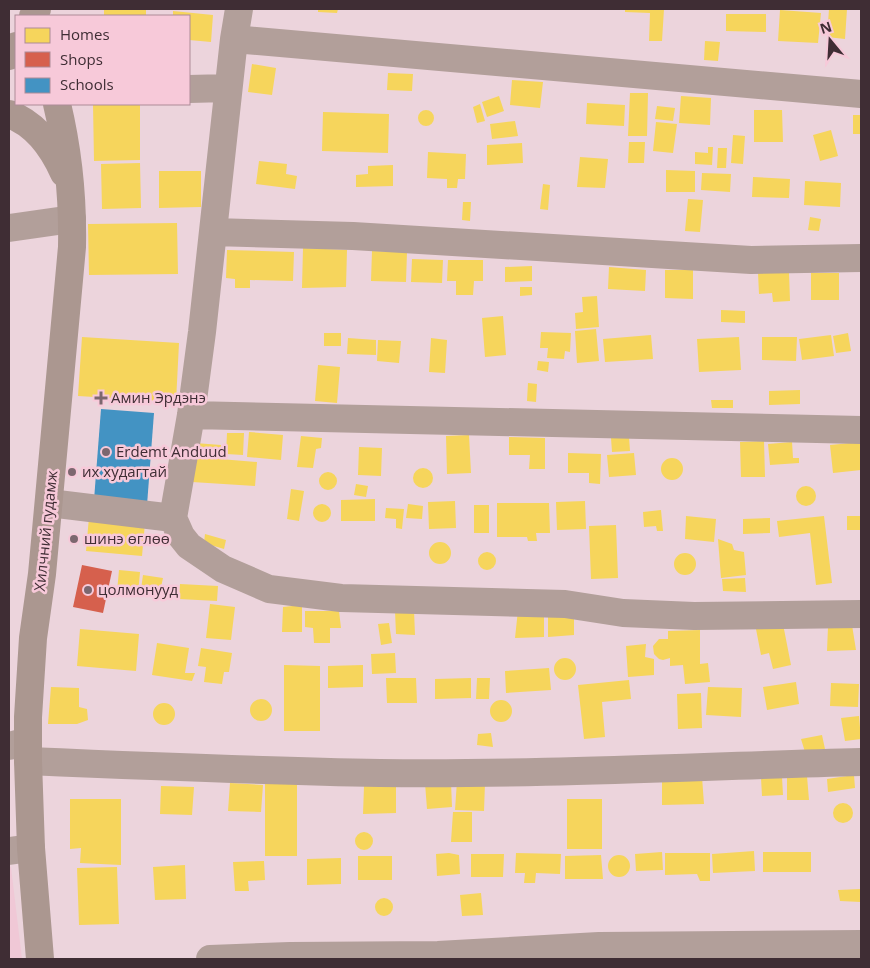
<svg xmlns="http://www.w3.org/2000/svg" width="870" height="968" font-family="'Open Sans',sans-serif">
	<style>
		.built { fill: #f0c8d6 }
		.homes { fill: #f6d55c }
		.shops { fill: #d6604d }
		.schools { fill: #4393c3 }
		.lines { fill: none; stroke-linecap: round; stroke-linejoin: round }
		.minor { stroke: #b29f9a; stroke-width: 28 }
		.major { stroke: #ab9790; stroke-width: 28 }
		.poi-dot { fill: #7c676f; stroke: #f7c9d9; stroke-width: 2 }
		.labels { text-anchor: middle; stroke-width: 5; stroke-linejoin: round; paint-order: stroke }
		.poi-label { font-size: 15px; fill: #3f2d34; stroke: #f7c9d9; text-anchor: start }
		.street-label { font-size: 15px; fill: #3f2d34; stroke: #f7c9d9 }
	</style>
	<rect width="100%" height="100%" fill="#ecd4dc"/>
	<path class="built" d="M9 867H11L22 959H9Z"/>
	<path class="homes" d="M104 9H146V16H104Z
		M318 9H338L337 13 318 12Z
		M625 9H664L662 41H649L650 13 625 12Z
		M829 9H847L845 39 827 37Z
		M780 10 821 13 818 43 778 41Z
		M173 11 213 15 211 42 189 40V16H173Z
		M726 14H766V32L726 31Z
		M705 41 720 42 718 61 704 60Z
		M252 64 276 68 272 95 248 92Z
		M388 73 413 74 412 91 387 90Z
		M512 80 543 82 540 108 510 105Z
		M630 93H648L647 136H628Z
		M499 96 504 111 487 117 482 102Z
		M681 96 711 98 710 125 679 123Z
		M587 103 625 105 624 126 586 124Z
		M93 104H140V160L94 161Z
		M480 104 485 121 477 123 473 107Z
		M657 106 675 108 673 121 655 119Z
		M418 118a8 8 0 1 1 16 0a8 8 0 1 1-16 0Z
		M754 110H782L783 142H754Z
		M323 112 389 114 388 153 322 151Z
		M853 115H861V134H853Z
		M515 121 518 136 492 139 490 124Z
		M656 122 677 124 673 153 653 151Z
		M831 130 838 156 820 161 813 135Z
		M733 135 745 136 743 164 731 163Z
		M629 142H645L644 163H628Z
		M522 143 523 163 487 165V145Z
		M708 147H713L712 165 695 164V152L708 153Z
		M718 148H727L726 168H717Z
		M428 152 466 154 465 179H458L457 188H447V179L427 178Z
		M580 157 608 159 605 188 577 187Z
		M259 161 287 164 286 174 297 176 295 189 256 184Z
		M140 163 141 208 102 209 101 164Z
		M393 165V186L356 187V175L368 174V166Z
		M666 170 695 171V192H666Z
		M159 171H201V207L159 208Z
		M702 173 731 174 730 192 701 190Z
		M753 177 790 179 789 198 752 197Z
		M805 181 841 183 840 207 804 205Z
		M543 184 550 185 548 210 540 209Z
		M688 199 703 200 700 232 685 231Z
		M463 202H471L470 221 462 220Z
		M810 217 821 219 819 231 808 230Z
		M177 223 178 274 89 275 88 224Z
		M303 248 347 250 346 287 302 288Z
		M227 250 294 252 293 281 250 280V288H235V279L226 278Z
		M372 251 407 252 406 282 371 281Z
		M412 259 443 260 442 283 411 282Z
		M448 260H483V281H474L473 295H456V281H447Z
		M532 266V281L505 282V267Z
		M609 267 646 270 645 291 608 289Z
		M665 270H693V299L665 298Z
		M789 272 790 301 773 302 772 293 759 294 758 273Z
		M811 273H839V300H811Z
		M520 287H532V295L520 296Z
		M597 296 599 327 576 329 575 313 583 312 582 297Z
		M721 310 745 311V323L721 322Z
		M503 316 506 355 485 357 482 318Z
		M596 329 599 361 577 363 575 331Z
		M541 332 571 333 570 352 565 351 564 359 547 358 548 348H540Z
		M324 333H341V346H324Z
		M848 333 851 351 836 353 833 336Z
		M651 335 653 359 605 362 603 339Z
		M831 335 834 356 802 360 799 339Z
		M82 337 179 343 176 402 78 396Z
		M739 337 741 370 699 372 697 339Z
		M762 337H797L796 361 762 360Z
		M348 338 376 340V355L347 354Z
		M431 338 447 340 445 373 429 372Z
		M378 340 401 341 399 363 377 361Z
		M538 361 549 362 548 372 537 370Z
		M318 365 340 367 337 403 315 401Z
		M528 383 537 384 536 402 527 401Z
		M800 390V404L769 405V391Z
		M711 400H733V408H712Z
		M249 432 283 435 281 460 247 457Z
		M227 433H244L243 455 226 454Z
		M469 435 471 473 447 474 446 436Z
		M301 436 322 438 321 448 316 449 313 468 297 467Z
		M509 437 545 438V469H529L530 455H509Z
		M629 437 630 451 612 452 611 438Z
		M764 441 765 477H741L740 442Z
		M792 442 793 458H799V463L770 465 768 444Z
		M861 442V470L833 473 830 445Z
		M195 443 221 445 220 459 257 462 255 486 192 482Z
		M359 447 382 448 381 476 358 475Z
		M568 453 601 454 600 484 589 483V473H568Z
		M634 453 636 475 609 477 607 455Z
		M661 469a11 11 0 1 1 22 0a11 11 0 1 1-22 0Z
		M413 478a10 10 0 1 1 20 0a10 10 0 1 1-20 0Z
		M319 481a9 9 0 1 1 18 0a9 9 0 1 1-18 0Z
		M356 484 368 486 366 497 354 495Z
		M796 496a10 10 0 1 1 20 0a10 10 0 1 1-20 0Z
		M291 489 304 491 299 521 287 519Z
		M375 499V521H341V500Z
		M455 501 456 528 429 529 428 502Z
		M585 501 586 529 557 530 556 502Z
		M497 503H549L550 533H536L537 541H528L527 537H497Z
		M313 513a9 9 0 1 1 18 0a9 9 0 1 1-18 0Z
		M408 504 423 506 422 519 406 518Z
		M474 505H489V533H474Z
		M386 508 404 509 402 529 396 528V519L385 518Z
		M661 510 663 531H657L656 526 644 527 643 512Z
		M686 516 716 519 714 542 685 539Z
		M824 516 832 583 816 585 810 533 779 537 777 521Z
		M847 516H861V530H847Z
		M89 517 145 523 142 556 86 551Z
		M770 518V533L743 534V519Z
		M616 525 618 578 591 579 589 526Z
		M205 534 226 540 224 549 204 543Z
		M718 539 732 544 734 550 744 552 746 575 721 578Z
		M429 553a11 11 0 1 1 22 0a11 11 0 1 1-22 0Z
		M478 561a9 9 0 1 1 18 0a9 9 0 1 1-18 0Z
		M674 564a11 11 0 1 1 22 0a11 11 0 1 1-22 0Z
		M119 570 140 572 138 594 117 592Z
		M143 575 163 578 160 592 141 589Z
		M745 578 746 592 723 591 722 579Z
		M180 584 218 586 217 601 179 599Z
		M210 604 235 607 231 640 206 638Z
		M302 605V632H282L283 607Z
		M414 610 415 635 396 634 395 611Z
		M518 610H544V637L515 638Z
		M305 611H339L341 628H330V643H314L313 628 305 627Z
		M548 611 574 613V635L548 637Z
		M389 623 392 643 381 645 378 624Z
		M783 624 791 665 773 669 769 653 761 655 756 629Z
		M852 625 856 650 827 651 828 627Z
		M80 629 139 634 136 671 77 666Z
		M700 630V664L708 663 710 682 685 684 683 665 670 666V658L663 660 659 659 654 654 653 646 659 639H668V631Z
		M157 643 189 648 185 673H195L192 681 152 675Z
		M646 644 645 657 654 659V675L628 677 626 646Z
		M201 648 232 653 229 672H224L222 684 204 682 206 667 198 666Z
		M395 653 396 673 372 674 371 654Z
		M554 669a11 11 0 1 1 22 0a11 11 0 1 1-22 0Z
		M284 665 320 666V731H284Z
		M363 665V687L328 688V666Z
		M549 668 551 690 506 693 505 671Z
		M386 678H416L417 703H387Z
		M471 678V698L435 699V679Z
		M477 678H490L489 699H476Z
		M629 680 631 699 602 702 605 737 584 739 578 685Z
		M796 682 799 704 767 710 763 687Z
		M831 683 859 684 858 707 830 706Z
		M51 687 79 688V707L87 709 88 720 77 724H48Z
		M708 687 742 688 741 717 706 715Z
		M701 693 702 728 678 729 677 694Z
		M250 710a11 11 0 1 1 22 0a11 11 0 1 1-22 0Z
		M490 711a11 11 0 1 1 22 0a11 11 0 1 1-22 0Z
		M153 714a11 11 0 1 1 22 0a11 11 0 1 1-22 0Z
		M859 716 861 739 845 741 841 718Z
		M491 733 493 747 477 745 478 734Z
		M822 735 825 749 805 752 801 739Z
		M854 775 855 788 828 792 827 779Z
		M807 776 809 800H787V777Z
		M702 777 704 804 662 805V779Z
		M782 777 783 795 762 796 761 778Z
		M265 779H297V856H265Z
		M457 781 485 783 484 811 455 810Z
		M451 782 452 807 427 809 425 783Z
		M230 783 263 785 261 812 228 811Z
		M161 786 194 787 192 815 160 814Z
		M364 786H396V813L363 814Z
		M70 799H121V865L80 863 81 848 70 849Z
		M567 799H602V849H567Z
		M833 813a10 10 0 1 1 20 0a10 10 0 1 1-20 0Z
		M453 812H472V842H451Z
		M355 841a9 9 0 1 1 18 0a9 9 0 1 1-18 0Z
		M754 851 755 871 713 873 712 854Z
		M662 852 663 870 636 871 635 854Z
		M763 852H811V872H763Z
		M449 853 459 855 460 874 437 876 436 854Z
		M516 853 561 854 560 874 536 873 535 883H524L525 873H515Z
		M665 853H710V881H700L697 874 665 875Z
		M471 854H504L503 877H471Z
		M608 866a11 11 0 1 1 22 0a11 11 0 1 1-22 0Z
		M601 855 603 879H565V856Z
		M358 856H392V880H358Z
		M341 858V884L307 885V859Z
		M264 861 265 880 248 881 249 891H235L233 862Z
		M185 865 186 899 155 900 153 867Z
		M117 867 119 924 79 925 77 868Z
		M861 889V902L840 901 838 890Z
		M481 893 483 915 462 916 460 895Z
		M375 907a9 9 0 1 1 18 0a9 9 0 1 1-18 0Z"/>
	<path class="shops" d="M82 565 112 571 103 613 73 607Z"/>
	<path class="schools" d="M101 409 154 413 147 505 94 500Z"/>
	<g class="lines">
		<path class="minor" d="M239 9 234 39 202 332 191 415 173 518 181 536 189 546 223 569 269 589 341 598 565 604 623 613 694 616 861 614
			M234 39 861 94
			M189 89 228 88
			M9 228 72 219
			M213 232 353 236 751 260 861 258
			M191 415 861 430
			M49 503 173 518
			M9 746 28 741
			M28 761C145 766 262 771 380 773 540 775 701 766 861 762
			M9 851 31 848
			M210 959 290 956 438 955 599 946 861 944"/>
		<path class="major" d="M33 16 37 9
			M9 56 16 46
			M9 114C36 124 53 148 64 173
			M40 959 31 848 28 761V717L33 638 42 574 72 247C73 199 68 150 57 104"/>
	</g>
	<g class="poi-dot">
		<path d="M98.5 390.5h5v5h5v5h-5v5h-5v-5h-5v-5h5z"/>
		<circle cx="106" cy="452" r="5"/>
		<circle cx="72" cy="472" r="5"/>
		<circle cx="74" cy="539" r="5"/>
		<circle cx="88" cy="590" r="5"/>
	</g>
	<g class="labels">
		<g class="poi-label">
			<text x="111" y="403">Амин Эрдэнэ</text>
			<text x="116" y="457">Erdemt Anduud</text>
			<text x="82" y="477">их худагтай</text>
			<text x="84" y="544">шинэ өглөө</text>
			<text x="98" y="595">цолмонууд</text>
		</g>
		<g class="street-label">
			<text transform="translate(46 531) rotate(-84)" y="5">Хилчний гудамж</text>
		</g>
	</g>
	<rect width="870" height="968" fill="none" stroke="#3f2d34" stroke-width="20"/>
	<rect x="15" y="15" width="175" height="90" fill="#f7c9d9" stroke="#ad8b97"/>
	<rect x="25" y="28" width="25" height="15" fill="#f6d55c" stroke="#ad8b97"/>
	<text x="60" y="40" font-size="15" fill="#3f2d34">Homes</text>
	<rect x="25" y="52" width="25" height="15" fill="#d6604d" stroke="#ad8b97"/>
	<text x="60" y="65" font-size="15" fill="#3f2d34">Shops</text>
	<rect x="25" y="78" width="25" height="15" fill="#4393c3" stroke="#ad8b97"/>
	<text x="60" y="90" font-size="15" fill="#3f2d34">Schools</text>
	<g transform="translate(830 40) rotate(342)" stroke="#f7c9d9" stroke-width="4" paint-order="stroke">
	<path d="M0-4L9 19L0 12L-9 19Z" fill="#3f2d34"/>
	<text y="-8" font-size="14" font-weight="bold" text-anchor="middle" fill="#3f2d34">N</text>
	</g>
</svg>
